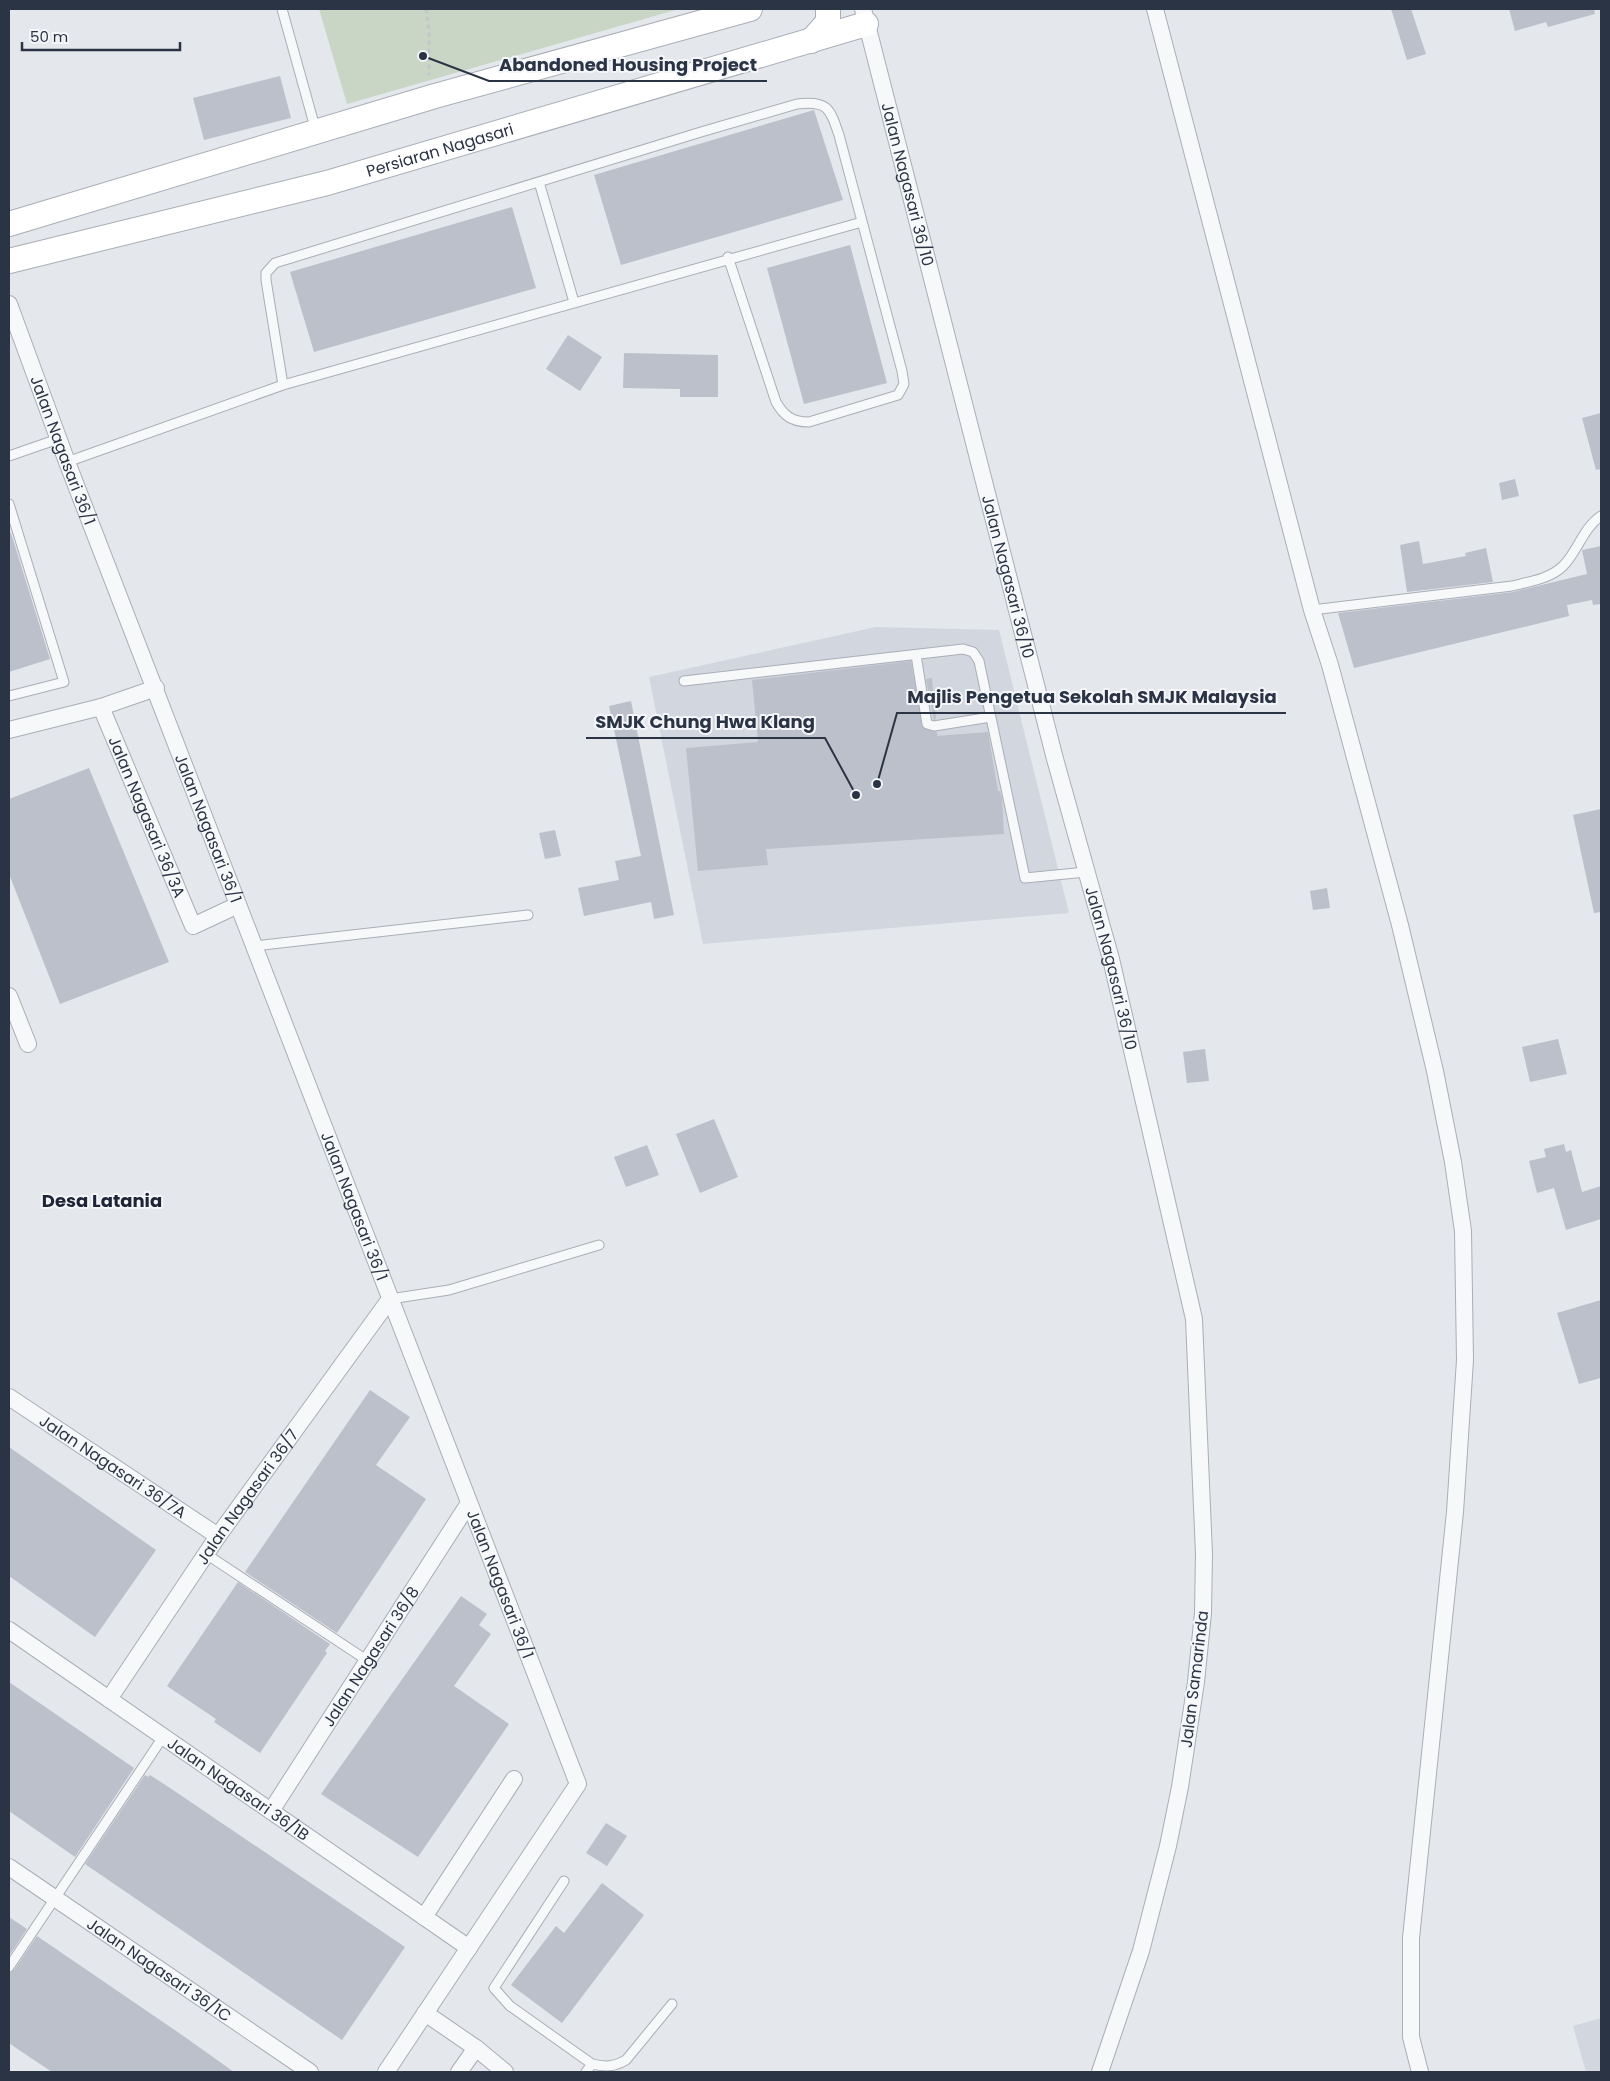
<svg xmlns="http://www.w3.org/2000/svg" width="1610" height="2081" font-family="Poppins,sans-serif">
	<style>
		.built { fill: #d2d6de }
		.green { fill: #c9d6c5 }
		.building { fill: #bbc0ca }
		.lines { fill: none; stroke-linecap: round; stroke-linejoin: round }
		.lane-casing { stroke: #a9aeb7; stroke-width: 11 }
		.street-casing { stroke: #a9aeb7; stroke-width: 18 }
		.secondary-casing { stroke: #a9aeb7; stroke-width: 26 }
		.path { stroke: #c2c5cb; stroke-width: 3; stroke-dasharray: 4 4; stroke-linecap: butt }
		.lane { stroke: #f7f8fa; stroke-width: 9 }
		.street { stroke: #f7f8fa; stroke-width: 16 }
		.secondary { stroke: #fff; stroke-width: 24 }
		.labels { text-anchor: middle; stroke-width: 4; stroke-linejoin: round; paint-order: stroke }
		.street-label { font-size: 16px; fill: #2b3445; stroke: #f4f6f9 }
		.neighbourhood-label { font-size: 18px; font-weight: bold; fill: #1d2536; stroke: #f4f6f9 }
		.leader { fill: none; stroke: #2b3445; stroke-width: 2 }
		.callout-dot { fill: #2b3445; stroke: #f4f6f9; stroke-width: 2 }
		.callout-label { font-size: 18px; text-anchor: middle; font-weight: bold; fill: #2b3445; stroke: #f4f6f9; stroke-width: 4; stroke-linejoin: round; paint-order: stroke }
	</style>
	<rect width="100%" height="100%" fill="#e4e7ec"/>
	<path class="built" d="M876 627 999 630 1069 913 703 944 649 677Z
		M1601 2018V2072H1586L1573 2026Z"/>
	<path class="green" d="M319 9H679L347 104Z"/>
	<path class="building" d="M1391 9H1411L1426 54 1407 60Z
		M1509 9H1594L1595 14 1548 27 1546 22 1515 31Z
		M280 76 291 118 204 140 193 98Z
		M814 110 843 200 621 265 594 175Z
		M512 207 536 288 314 352 290 272Z
		M850 245 887 383 804 404 767 268Z
		M568 335 602 357 580 391 546 369Z
		M624 353 718 355V397H680V389L623 388Z
		M1601 413V469L1596 470 1582 418Z
		M1515 479 1519 496 1502 500 1499 483Z
		M9 533H11L50 659 9 672Z
		M1419 541 1423 564 1466 556 1465 553 1486 548 1493 582 1407 592 1400 545Z
		M1601 546V604L1593 605 1592 600 1567 605 1569 616 1354 668 1338 613 1513 592 1587 574 1582 550Z
		M911 661 923 728 937 732V736L988 732 998 791H1000L1002 799 1004 834 766 849 768 865 698 871 686 748 758 742 752 680Z
		M932 678 936 719 934 720 926 679Z
		M631 701 674 915 654 919 651 902 584 916 578 888 619 880 615 861 641 856 609 706Z
		M89 768 169 962 60 1004 9 874V799Z
		M1601 809V912L1594 913 1573 815Z
		M555 830 561 856 545 859 539 833Z
		M1327 888 1330 908 1313 910 1310 891Z
		M1558 1039 1567 1074 1530 1082 1522 1047Z
		M1205 1049 1209 1081 1187 1083 1183 1052Z
		M714 1119 738 1177 700 1193 676 1134Z
		M1564 1144 1566 1152 1571 1150 1582 1192 1601 1186V1219L1566 1230 1554 1188 1537 1193 1529 1161 1546 1157 1544 1149Z
		M647 1145 659 1175 626 1187 614 1157Z
		M1601 1300V1378L1579 1384 1557 1313Z
		M370 1390 410 1417 376 1465 426 1499 337 1633 245 1572Z
		M9 1447 156 1550 95 1637 9 1576Z
		M238 1582 330 1644 325 1651 327 1653 260 1753 214 1722 216 1719 167 1686Z
		M461 1596 487 1614 479 1625 491 1634 454 1686 509 1724 418 1857 321 1794Z
		M9 1682 134 1768 75 1857 9 1811Z
		M145 1775 148 1777 150 1775 170 1788 405 1947 342 2040 85 1864Z
		M606 1823 627 1836 607 1866 586 1853Z
		M602 1883 644 1915 562 2023 511 1985 556 1926 564 1933Z
		M9 1917 27 1929 9 1956Z
		M37 1936 182 2035 234 2072H52L19 2050 9 2043V1973L14 1970Z"/>
	<g class="lines">
		<defs>
			<path id="lane" d="M282 9 316 131
				M539 182 574 302
				M283 385 266 280V273L275 263 701 132 797 104C828 100 830 109 839 135L902 371 904 384 898 395 809 422C792 422 784 416 776 402L728 257
				M9 456 58 439
				M67 462 283 385 862 222
				M9 504 64 682 9 696
				M1312 610 1512 586C1528 582 1550 579 1563 566 1578 551 1583 528 1601 516
				M916 655 927 724 934 726 991 717
				M684 681 963 649 973 652 979 661 1025 878 1086 872
				M254 946 528 915
				M390 1299 449 1290 599 1245
				M206 1554 368 1661
				M564 1881 494 1988 510 2006 592 2064 586 2072
				M9 1967 163 1737
				M592 2064C605 2067 614 2067 626 2060L672 2004"/>
			<g id="street">
				<path id="s1" d="M863 9 1055 759 1111 959 1194 1319 1204 1554 1203 1613 1196 1682 1180 1787 1168 1846 1141 1951 1100 2072"/>
				<path d="M1155 9 1312 610 1330 665 1400 925 1435 1071 1453 1162 1463 1231 1465 1360 1455 1512 1411 1938V2037L1420 2072"/>
				<path id="s2" d="M9 304 67 462 578 1784 386 2072"/>
				<path id="s3" d="M101 707 193 926 238 905"/>
				<path d="M9 730 101 707 156 688"/>
				<path d="M9 996 28 1044"/>
				<path id="s4" d="M9 1397 218 1536"/>
				<path id="s5" d="M9 1630 469 1948"/>
				<path id="s6" d="M109 1699 218 1536 390 1299"/>
				<path id="s7" d="M271 1811 469 1503"/>
				<path id="s8" d="M9 1867 310 2072"/>
				<path d="M424 1917 514 1779"/>
				<path d="M425 2013 476 2048 505 2072"/>
				<path d="M459 2072 476 2048"/>
			</g>
			<g id="secondary">
				<path d="M811 41 828 22V9"/>
				<path d="M9 224 435 96 750 9"/>
				<path id="s9" d="M9 261 327 183 866 24"/>
			</g>
		</defs>
		<use href="#lane" class="lane-casing"/>
		<use href="#street" class="street-casing"/>
		<use href="#secondary" class="secondary-casing"/>
		<path class="path" d="M426 9 429 31V75"/>
		<use href="#lane" class="lane"/>
		<use href="#street" class="street"/>
		<use href="#secondary" class="secondary"/>
	</g>
	<g class="labels">
		<g class="street-label">
			<text dy="6" stroke="none"><textPath href="#s9" startOffset="445">Persiaran Nagasari</textPath></text>
			<text dy="6" stroke="none"><textPath href="#s1" startOffset="181">Jalan Nagasari 36/10</textPath></text>
			<text dy="6" stroke="none"><textPath href="#s2" startOffset="156">Jalan Nagasari 36/1</textPath></text>
			<text dy="6" stroke="none"><textPath href="#s1" startOffset="586">Jalan Nagasari 36/10</textPath></text>
			<text dy="6" stroke="none"><textPath href="#s3" startOffset="119">Jalan Nagasari 36/3A</textPath></text>
			<text dy="6" stroke="none"><textPath href="#s2" startOffset="561">Jalan Nagasari 36/1</textPath></text>
			<text dy="6" stroke="none"><textPath href="#s1" startOffset="991">Jalan Nagasari 36/10</textPath></text>
			<text dy="6" stroke="none"><textPath href="#s2" startOffset="966">Jalan Nagasari 36/1</textPath></text>
			<text dy="6" stroke="none"><textPath href="#s4" startOffset="125">Jalan Nagasari 36/7A</textPath></text>
			<text dy="6" stroke="none"><textPath href="#s6" startOffset="245">Jalan Nagasari 36/7</textPath></text>
			<text dy="6" stroke="none"><textPath href="#s2" startOffset="1371">Jalan Nagasari 36/1</textPath></text>
			<text dy="6" stroke="none"><textPath href="#s7" startOffset="184">Jalan Nagasari 36/8</textPath></text>
			<text transform="translate(1194 1679) rotate(-83)" y="6">Jalan Samarinda</text>
			<text dy="6" stroke="none"><textPath href="#s5" startOffset="279">Jalan Nagasari 36/1B</textPath></text>
			<text dy="6" stroke="none"><textPath href="#s8" startOffset="182">Jalan Nagasari 36/1C</textPath></text>
		</g>
		<g class="neighbourhood-label">
			<text x="102" y="1207">Desa Latania</text>
		</g>
	</g>
	<path class="leader" d="M423 56L489 81H767M877 784L897 713H1286M856 795L825 738H586"/>
	<g class="callout-dot">
		<circle cx="423" cy="56" r="5"/>
		<circle cx="877" cy="784" r="5"/>
		<circle cx="856" cy="795" r="5"/>
	</g>
	<g class="callout-label">
		<text x="628" y="71">Abandoned Housing Project</text>
		<text x="1092" y="703">Majlis Pengetua Sekolah SMJK Malaysia</text>
		<text x="705" y="728">SMJK Chung Hwa Klang</text>
	</g>
	<rect width="1610" height="2081" fill="none" stroke="#2b3445" stroke-width="20"/>
	<path d="M22 42v8h158v-8" fill="none" stroke="#2b3445" stroke-width="2.5"/>
	<text x="30" y="42" font-size="15" fill="#2b3445" stroke="#f4f6f9" stroke-width="4" paint-order="stroke">50 m</text>
</svg>
